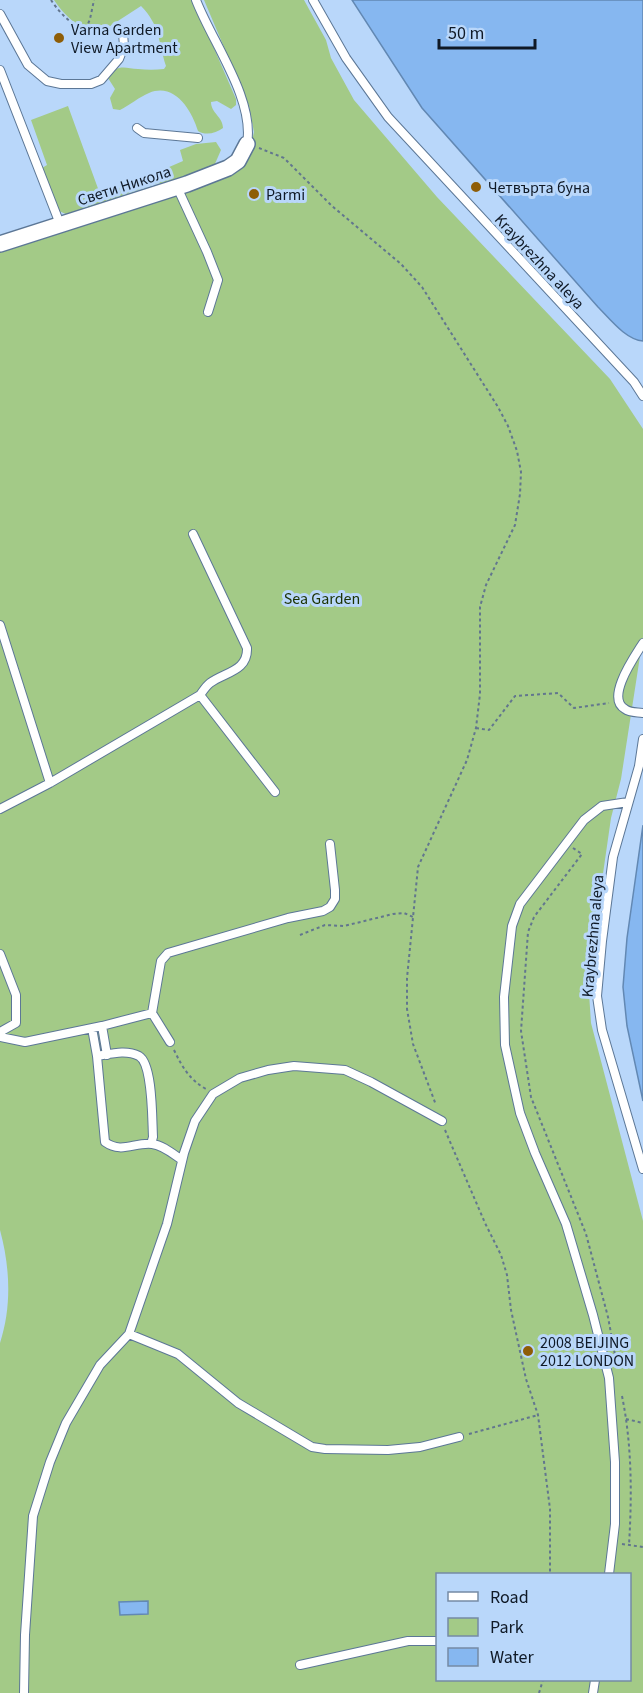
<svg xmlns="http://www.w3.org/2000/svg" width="643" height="1693" font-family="'Source Sans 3',sans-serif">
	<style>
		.green { fill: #a3ca87; fill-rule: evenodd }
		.water { fill: #86b7f0; stroke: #6288b3; stroke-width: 1.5 }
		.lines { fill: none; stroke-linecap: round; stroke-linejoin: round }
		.lane-casing { stroke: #5c7796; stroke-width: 10 }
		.street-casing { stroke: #5c7796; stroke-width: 18 }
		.path { stroke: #62768e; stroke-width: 2; stroke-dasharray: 3 3; stroke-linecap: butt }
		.lane { stroke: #fff; stroke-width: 8 }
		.street { stroke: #fff; stroke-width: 15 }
		.poi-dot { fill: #8e5d07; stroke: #b9d7fa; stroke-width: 2 }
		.labels { text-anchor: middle; stroke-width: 6; stroke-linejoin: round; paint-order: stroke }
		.poi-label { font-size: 16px; fill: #0f1926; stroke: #b9d7fa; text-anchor: start }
		.street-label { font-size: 16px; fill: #0f1926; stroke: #b9d7fa }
		.park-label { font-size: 16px; fill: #1b3202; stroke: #b9d7fa }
	</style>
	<rect width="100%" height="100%" fill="#b9d7fa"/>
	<path class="green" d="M54 0H193L236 99V105L231 109 217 101 211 102C211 113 223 117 223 128 216 133 206 136 198 131 192 111 175 82 149 93 139 97 130 105 120 110L113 109 110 98 115 89 108 78C116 63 125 68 138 69 147 70 155 70 164 69L166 66C158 41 160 25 141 6L104 30C82 34 65 16 54 0Z
		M204 0H304L326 40 331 58 354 100 437 197 610 379 643 429V637L621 779 611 818 588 978 591 1023 643 1221V1693H0V1343C12 1306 10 1267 0 1230V252L224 176 248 158 254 132 249 106ZM438 1574H630V1680H438Z
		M68 106 100 194 130 184 183 161 180 150 196 144 216 142 221 150 214 166 179 180 155 184 68 215 59 211 42 168 47 165 31 120Z"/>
	<path class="water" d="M352 0H643V341C626 340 610 319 598 307L422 108Z
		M643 825V1101L627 1026 623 987 627 938Z
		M148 1601V1614L120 1615 119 1602Z"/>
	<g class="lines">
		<defs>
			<path id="lane" d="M196 0C212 42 255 99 247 144
				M313 0 346 58 388 117 634 382 643 396
				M0 14 28 65 47 81 61 84H91L101 80 119 59 124 46 123 33
				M0 70 60 224
				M137 128 144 133 198 138
				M177 187 207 252 218 280 208 312
				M0 625 50 783
				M643 643C635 656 605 698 625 709 630 713 637 712 643 713
				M200 695 275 792
				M643 739 639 766 613 857 602 941 597 996 602 1030 643 1169
				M0 809 50 783 200 695C203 691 206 686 210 683 225 672 248 671 247 648L193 534
				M0 954 16 995V1023L0 1032
				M152 1013 161 961 168 953 288 918 323 911 330 907 335 899V890L330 844
				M102 1026 107 1055
				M92 1028 97 1056 105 1142C122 1154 134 1142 152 1144 163 1145 173 1154 182 1160
				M0 1037 25 1042 102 1026 152 1013 170 1042
				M97 1056C110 1054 126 1049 139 1056 153 1064 152 1120 153 1137L151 1144
				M129 1334 178 1354 238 1403 312 1447 325 1449 388 1450 420 1447 459 1437
				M609 1574 615 1524V1462L609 1378 593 1315 566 1224 535 1153 520 1113 505 1045 504 997 512 926 520 904 584 820 602 806 628 802
				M300 1665 408 1641H438
				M24 1693 25 1635 33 1516 50 1462 66 1423 100 1365 129 1334 167 1224 184 1153 195 1121 213 1094 240 1078 268 1070 294 1066 345 1070 371 1082 442 1121
				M593 1693 595 1680"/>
			<path id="street" d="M0 244 187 184 228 168 238 161 247 144"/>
		</defs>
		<use href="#lane" class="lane-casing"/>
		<use href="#street" class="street-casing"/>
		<path class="path" d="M51 0C65 21 89 42 115 28
			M86 29 90 19 94 0
			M259 148 284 158 332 206 401 264 422 287 498 407 508 426 517 451 521 472 520 494 515 525 486 585 480 607V694L476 728 467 760 418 867 407 978V1009L413 1044 436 1105
			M476 728 489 730 515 696 558 693 574 708 609 703
			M573 848 582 854 534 917 528 932 521 1031 531 1097 586 1234 608 1317 615 1355
			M300 935 325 925 344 926 393 914 404 913 413 917
			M174 1050C182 1067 190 1080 206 1089
			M445 1130 485 1223 501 1255 507 1275 511 1310 526 1379 538 1415 550 1509V1574
			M622 1396C632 1445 632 1495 629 1545
			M626 1419 643 1423
			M469 1434 538 1415
			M622 1544 643 1547
			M539 1693 543 1680"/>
		<use href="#lane" class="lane"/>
		<use href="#street" class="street"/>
	</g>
	<g class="poi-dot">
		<circle cx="59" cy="38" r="6"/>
		<circle cx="476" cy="187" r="6"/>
		<circle cx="254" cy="194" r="6"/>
		<circle cx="528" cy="1351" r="6"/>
	</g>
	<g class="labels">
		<g class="poi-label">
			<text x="71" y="35">Varna Garden<tspan x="71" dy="18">View Apartment</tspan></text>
			<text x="488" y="193">Четвърта буна</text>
			<text x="266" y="200">Parmi</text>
			<text x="540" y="1348">2008 BEIJING<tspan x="540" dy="18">2012 LONDON</tspan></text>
		</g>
		<g class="street-label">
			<text transform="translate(124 185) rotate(-18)" y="6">Свети Никола</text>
			<text transform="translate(540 261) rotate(47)" y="6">Kraybrezhna aleya</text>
			<text transform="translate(592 936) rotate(-85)" y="6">Kraybrezhna aleya</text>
		</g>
		<g class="park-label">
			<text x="322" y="604">Sea Garden</text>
		</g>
	</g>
	<rect x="436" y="1573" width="195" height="108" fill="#b9d7fa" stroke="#758ba5" stroke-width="1.5"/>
	<rect x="448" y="1592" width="30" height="9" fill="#ffffff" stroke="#758ba5" stroke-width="1.5"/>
	<text x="490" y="1603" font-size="18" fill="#0f1926">Road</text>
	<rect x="448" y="1618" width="30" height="18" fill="#a3ca87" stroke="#758ba5" stroke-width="1.5"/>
	<text x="490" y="1633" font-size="18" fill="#0f1926">Park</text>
	<rect x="448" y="1648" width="30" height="18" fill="#86b7f0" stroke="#758ba5" stroke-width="1.5"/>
	<text x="490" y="1663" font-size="18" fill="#0f1926">Water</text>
	<path d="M439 39v9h96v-9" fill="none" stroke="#0f1926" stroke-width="3"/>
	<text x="448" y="39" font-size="18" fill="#0f1926" stroke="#b9d7fa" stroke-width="4.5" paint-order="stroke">50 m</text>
</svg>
